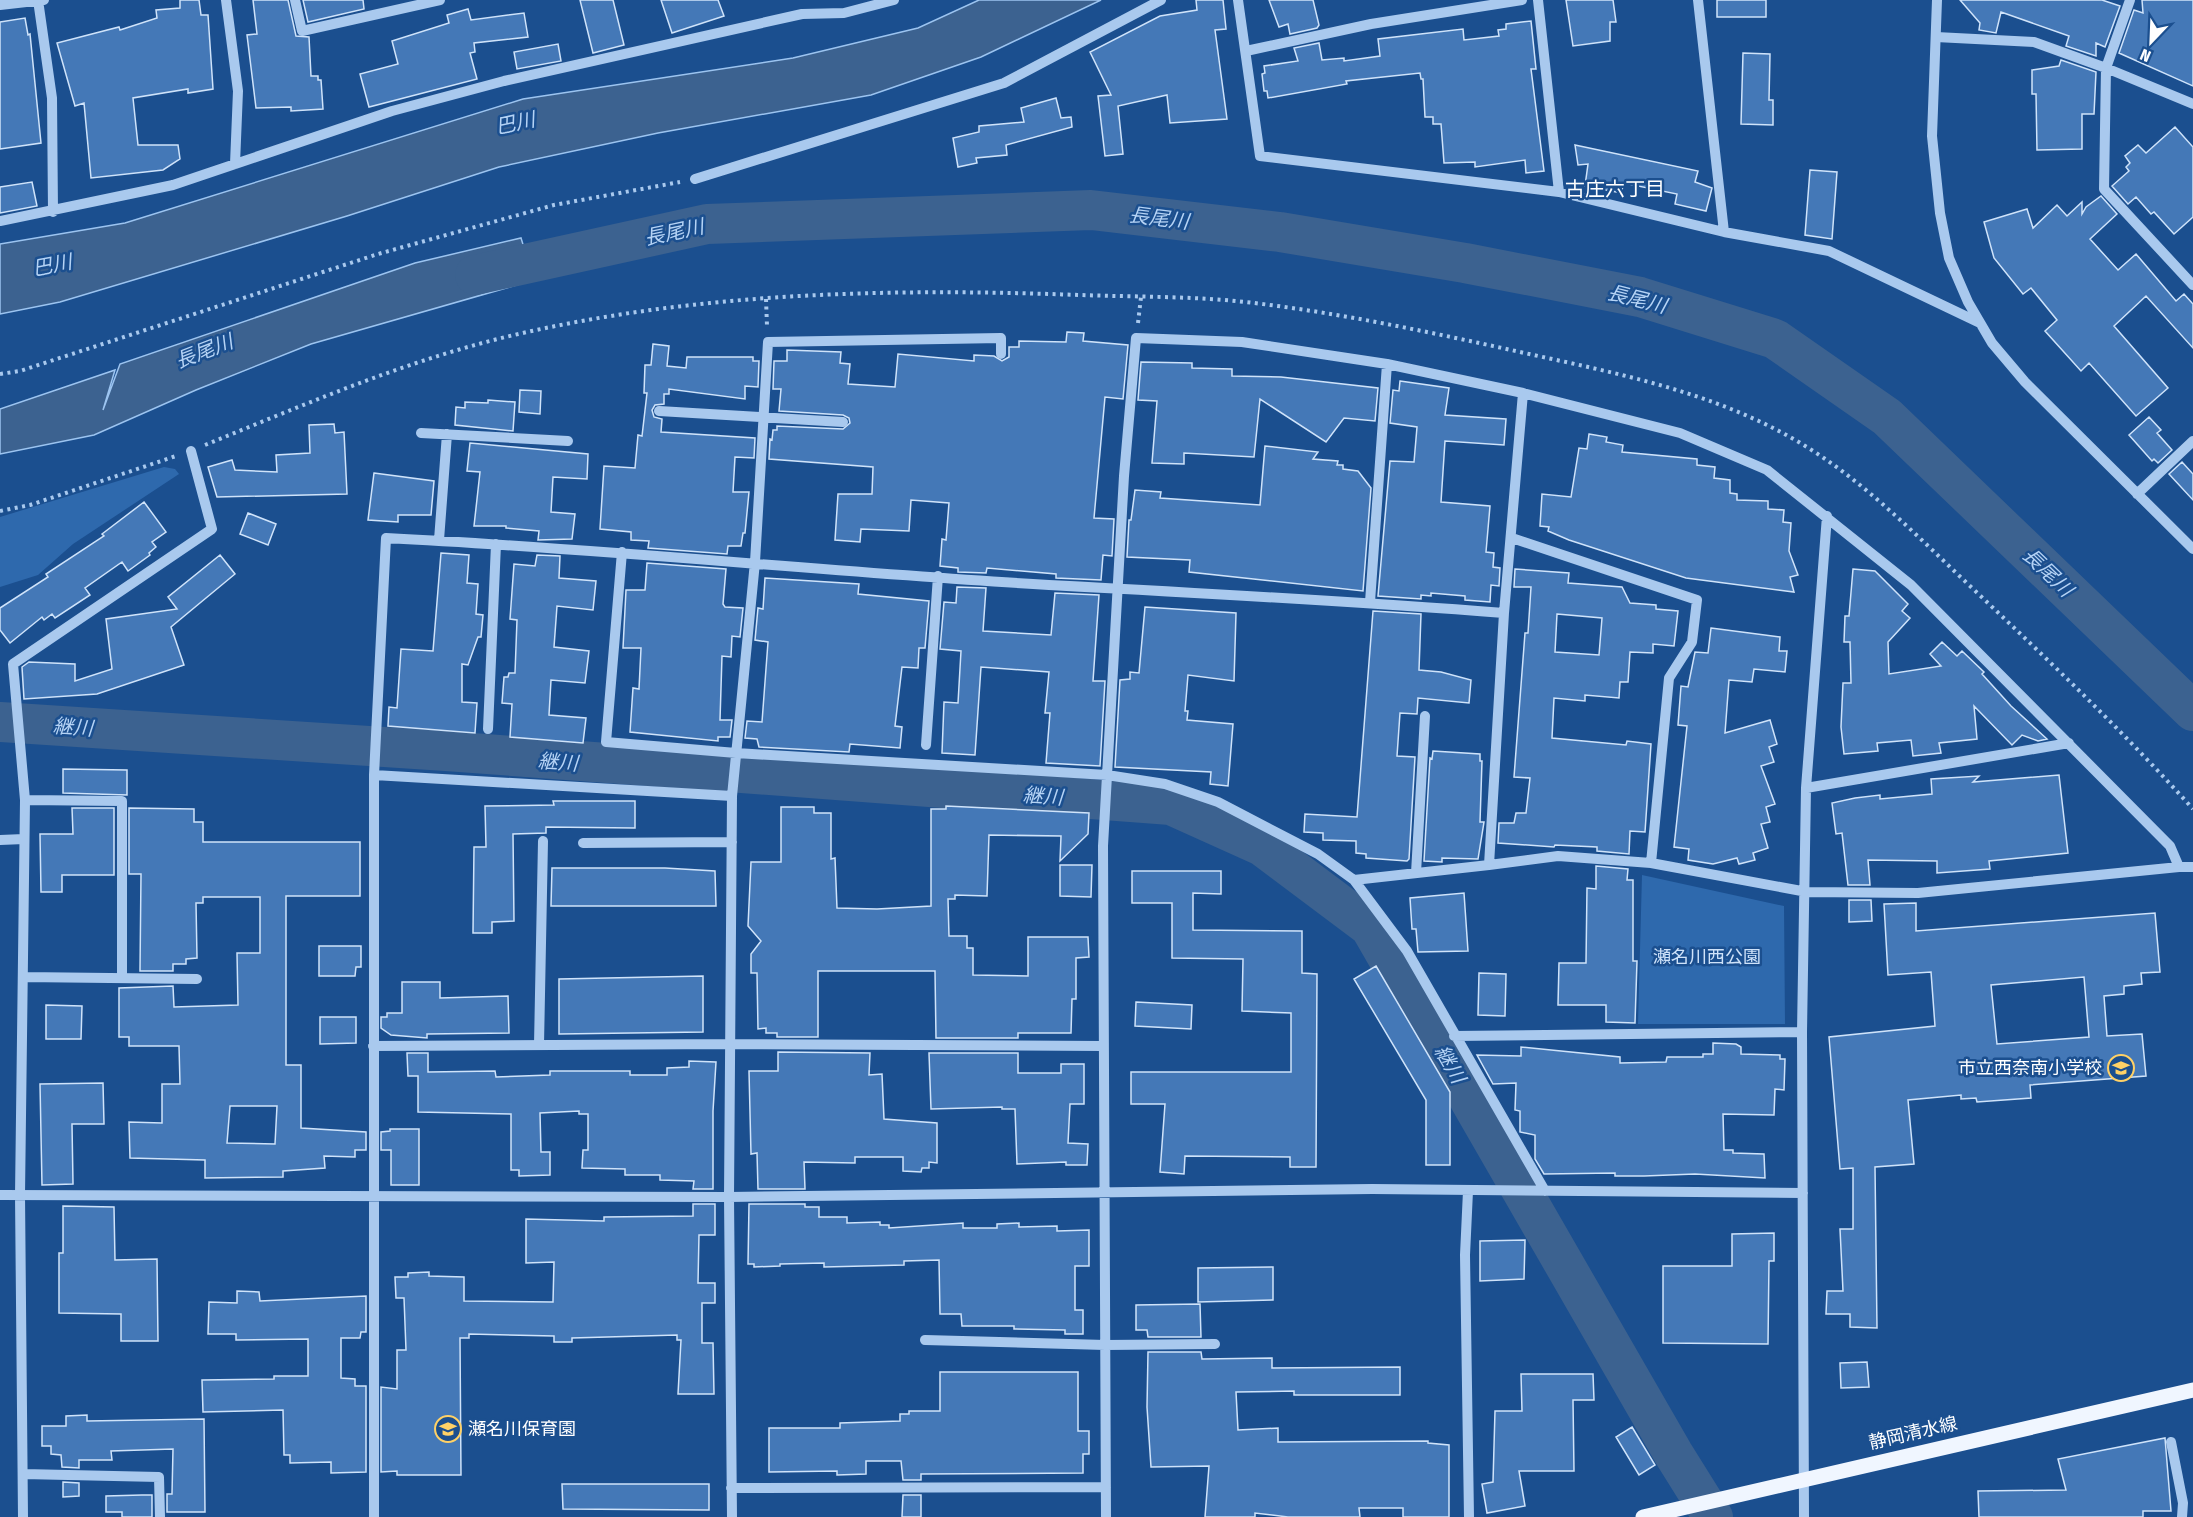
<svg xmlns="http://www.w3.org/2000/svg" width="2193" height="1517" font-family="'Fira Sans Condensed','Noto Sans JP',sans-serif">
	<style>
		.green { fill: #2e69ad }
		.water { fill: #3c6290; stroke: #9cc4f0; stroke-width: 1.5 }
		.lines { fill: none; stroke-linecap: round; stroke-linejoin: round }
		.river { stroke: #3c6290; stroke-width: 40 }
		.building { fill: #4478b7; stroke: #cfe3fa; stroke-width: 1.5; fill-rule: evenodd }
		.path { stroke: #a9c9ee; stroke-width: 4; stroke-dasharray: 3 4.5; stroke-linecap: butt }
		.minor { stroke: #a9c9ee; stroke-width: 10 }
		.major { stroke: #f0f6ff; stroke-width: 15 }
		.labels { text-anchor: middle; stroke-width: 5; stroke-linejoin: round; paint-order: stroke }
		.park-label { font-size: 18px; fill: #cfe3fa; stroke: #1b4f8f }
		.poi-label { font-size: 18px; fill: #fff; stroke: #1b4f8f; text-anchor: end }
		.street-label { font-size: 18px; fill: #fff; stroke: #1b4f8f }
		.water-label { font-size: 20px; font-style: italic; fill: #b5d3f5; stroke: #1b4f8f }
		.neighbourhood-label { font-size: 20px; fill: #fff; stroke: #1b4f8f }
	</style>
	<rect width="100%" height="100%" fill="#1b4f8f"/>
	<path class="green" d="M164 467 175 469 179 474 73 544 38 575 0 587V517Z
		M1642 875 1784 906 1785 1024H1638Z"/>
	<path class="water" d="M979 0H1101L981 57 871 95 658 133 499 167 347 216 60 302 0 314V244L125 223 523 99 793 58 918 28Z
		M521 238 534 280 311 344 196 390 94 435 0 454V409L115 370 103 410 120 364 415 263Z"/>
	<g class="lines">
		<path class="river" d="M475 275 707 224 1091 210 1280 232 1465 263 1640 297 1775 339 1887 417 2193 711
			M0 722 446 751 1171 805 1262 846 1370 927 1673 1453 1713 1517"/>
	</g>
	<path class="building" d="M180 0H199L201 15H208L213 89 188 93V89L133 98 138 145H178L180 159 163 170 91 178 84 103 75 106 57 43 119 27 120 30 157 18 156 10 180 8Z
		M253 0H288L296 36 309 37 311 76H318V80H321L323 109 291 111V107L256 108 247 35 257 34Z
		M303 0H363L364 9 308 22Z
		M580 0H613L624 45 593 53Z
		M661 0H718L724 16 672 33Z
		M1196 0H1223L1226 29 1215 30 1227 119 1170 123 1167 95 1118 106 1123 154 1105 156 1098 96 1111 95 1090 52 1160 16 1197 10Z
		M1269 0H1313L1319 25 1317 28 1290 34 1288 24 1279 27Z
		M1566 0H1613L1616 22H1610V41L1573 46Z
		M1717 0H1766V17H1717Z
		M1960 0H2102L2120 6 2105 47 2096 43V56L2066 46 2069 36 2001 12 1996 33 1979 30 1980 23Z
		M2142 0H2193V86L2119 53 2134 10 2143 13Z
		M468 9 471 20 524 13 528 37 474 43 475 52 470 53 477 79 369 107 360 74 398 64 392 41 449 23 447 15Z
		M25 18 28 35 30 34 41 143 0 149V22Z
		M1531 21 1536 69H1531L1544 171 1526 173 1525 160 1475 167V162L1444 163 1441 124H1433V117H1425L1423 79H1421L1420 73 1346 81 1347 84 1268 98 1267 91H1264L1262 74 1265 73 1264 66 1298 61 1294 48 1319 43 1322 60 1344 58V61L1380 56 1378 39 1463 29 1464 40 1499 36 1498 30 1506 29V24Z
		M558 44 561 61 517 69 514 52Z
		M1743 53 1770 54 1769 100H1773V125L1741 124Z
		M2061 60 2096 72 2094 114H2082V149L2037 150 2036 94H2032V70L2059 66Z
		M1056 98 1061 118 1071 117 1072 127 1006 145 1007 155 976 158 977 163 958 167 953 138 979 132V126L1024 122 1021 108Z
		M2175 127 2193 147V217L2174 234 2154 212 2151 214 2136 197 2128 204 2112 186 2129 171 2126 167 2130 163 2125 156 2138 145 2146 153Z
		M1575 145 1698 171 1695 182 1712 188 1706 211 1675 204 1677 194 1624 183 1621 193 1585 186 1588 164 1578 165Z
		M1810 170 1837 172 1832 239 1805 235Z
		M32 182 37 206 0 213V187Z
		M2101 196 2117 214 2090 239 2118 270 2136 254 2176 301 2184 294 2193 304V348L2146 296 2114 326 2168 388 2136 416 2089 363 2081 371 2045 331 2057 320 2031 288 2023 294 1994 258 1984 222 2027 209 2033 228 2057 205 2067 216 2082 202V214L2086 207Z
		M1067 332 1084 333 1083 341 1128 345 1123 399 1105 397 1094 518 1114 519 1112 556 1103 555 1101 580 1056 578V574L987 568 986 573 958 572V568L940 566 942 539 946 540 949 503 911 500 909 531 861 529 860 542 835 540 838 494H872L873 467 769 459 770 439 772 440 773 430H777V426L843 429 850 423 849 418 843 415 779 411 781 389H773L774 361H787V350L841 352 840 363 850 364 848 384 895 387 898 354 974 361V355L994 356 1002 361 1009 357V347H1019V341L1066 342Z
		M653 344 669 346 667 366 686 368 687 357H753V361H759L758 387 745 386V399L669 389V394H664V404L655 405 652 410 654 417 662 419 661 432 755 438 754 458 735 457 733 492H749L745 533H743L741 546H728L727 554 648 548 649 541 631 540V532L600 529 604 466 635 468 638 435 642 436 647 393H644L645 365H651Z
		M1141 362 1192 363V368L1232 369V376L1281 377 1378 388 1375 421 1344 418 1326 442 1260 399 1254 457 1184 453V464L1152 463 1157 401 1138 400Z
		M1400 381 1449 388 1445 415 1506 419 1504 445 1445 441 1441 502 1490 506 1486 552 1494 553 1493 567 1500 568 1499 586 1491 585 1490 602 1465 600V596L1431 593V596L1421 595V599L1378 596 1390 461 1414 462 1417 427 1390 423 1393 390 1399 391Z
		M520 390 541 391 540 414 519 412Z
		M488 400 515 402 513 431 455 425 456 407 465 408V402L488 403Z
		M2149 417 2161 430 2157 433 2172 450 2158 463 2154 459 2152 461 2129 435Z
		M334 424 335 433 344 432 347 494 217 497 208 467 232 460 235 470 277 472 276 455 310 453 309 425Z
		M1589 434 1607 437 1606 442 1623 445 1622 452 1697 459V465L1715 467 1714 478 1730 480V493L1737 494V500L1768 501V509L1784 510 1783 522 1791 523 1789 551 1798 575 1790 577 1794 592 1686 578 1569 540 1548 531 1549 527 1540 526 1542 494 1571 497 1579 448 1587 449Z
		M470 443 588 454 587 479 553 477 551 512 575 514 572 539 538 540 539 531 506 528V526H474L480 472 467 471Z
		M1265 446 1318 452 1313 459 1338 461 1337 465H1343V469L1358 471 1371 488 1363 591 1189 572 1190 560 1127 557 1129 520H1131L1135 490 1161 492 1160 498 1260 505Z
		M2182 462 2193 474V500L2169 474Z
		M374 473 434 481 431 515H398V522L368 520Z
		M144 502 166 532 152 542 156 547 149 553 150 555 128 571 122 562 85 588 90 595 55 618 52 614 44 620 42 617 10 643 0 630V608L48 577 46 574 104 536 102 534Z
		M248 513 276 524 268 545 240 534Z
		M441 553 469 555 467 583 478 584 476 614 483 615 481 637H478L468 665 462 664V702L477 703 475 733 388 726 389 707 397 708 401 649 433 651Z
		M220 555 235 574 171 627 184 665 97 694 24 699 22 667 29 662 75 664V681L112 669 106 619 177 609 168 597Z
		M537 555 560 556 559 578 596 581 593 610 557 606 554 647 589 651 585 683 551 680 549 715 586 718 583 743 510 737 512 704 502 703 504 677H508L509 673H515L517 620 510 619 514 564 535 566Z
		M647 563 726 569 723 604 725 607 743 608 740 637 732 636 731 657 722 656 720 720H732L730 737H718V741L630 732 633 688 639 689 641 648H623L626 590H645Z
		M1515 569 1569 573 1568 583 1622 587 1630 603 1656 605V609L1678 611 1674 646 1653 644V653L1630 652 1628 682H1620L1619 698 1585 695V701L1554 698 1552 738 1626 745 1627 741 1651 744 1645 832 1630 831 1629 854 1597 851V847L1555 845 1554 847 1498 843 1499 823H1514L1516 813H1526L1530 778 1514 777 1525 633H1528L1531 587H1514ZM1557 614 1602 618 1599 655 1555 652Z
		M1853 569 1875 571 1908 604 1902 611 1910 618 1888 642 1889 674 1941 666 1930 654 1942 642 1957 656 1962 651 1984 672 1982 674 2011 706 2047 739 2038 741 2022 735 2012 745 1974 706 1977 739 1939 743 1941 753 1913 756 1911 740 1877 743 1878 751 1844 754 1841 727 1843 683H1851L1850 642H1844L1845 616H1849Z
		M765 578 859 584 858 594 929 601 925 648H919L918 668 902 667 895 726 902 727 900 748 850 744 849 752 759 747 757 739 745 738 747 721 762 722 768 642 755 640 758 608 763 609Z
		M957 587 986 588 983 631 1051 635 1055 593 1099 595 1093 681H1105L1100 766 1046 763 1050 713H1045L1049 672 981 667 975 755 942 753 944 702 958 703 961 651 940 649 944 602 956 603Z
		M1145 607 1236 613 1234 681 1188 675 1185 711H1188L1187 720 1233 724 1228 786 1210 784 1211 772 1115 767 1120 680 1130 679V672L1139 673Z
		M1373 611 1421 614 1419 670 1441 672 1471 680 1469 703 1418 698 1417 714 1400 713 1397 756 1415 757 1409 859 1407 861 1366 858V854L1356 853V841L1323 840V833L1304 832 1305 814 1357 817Z
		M1711 628 1780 637 1779 651H1787L1785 672 1754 669 1752 682 1729 680 1725 733 1770 720 1777 744 1769 747 1774 762 1761 766 1775 804 1766 807 1770 822 1761 824 1768 848 1753 853 1755 860 1739 864 1737 858 1713 864 1688 860 1689 849 1674 847 1687 726 1678 725 1681 686 1688 687 1695 652 1708 653Z
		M1433 751 1480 754V761H1482L1480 822H1484L1478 859 1442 858V862L1424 861 1430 758 1432 759Z
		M63 769 127 770V795L63 793Z
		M2059 775 2068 853 1989 861 1990 869 1937 873V861L1868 860 1870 885H1848L1842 833 1836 834 1832 803 1855 798 1880 795V799L1932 794 1931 779 1979 776 1973 782Z
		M553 801H635V828L546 827V833L513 834 514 921 492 922V933H473L474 847H486L485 806 554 805Z
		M946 806 1089 813 1088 834 1060 861 1061 836 989 835 987 896 955 895V899H948L949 936H967V948H973V975L1028 976V937H1088L1089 957 1076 958V999H1072L1071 1033H1018V1038H936L935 971H818V1037H777V1033H766V1028L758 1029 757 973H751V954L761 941 748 926 751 862H781V807H814V813H831V859L835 858 837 908 877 909 931 906V809H946Z
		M72 808H114V875H62V892H41L40 834H73Z
		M129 808 194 809V822H203V842H360V896H286V1065H301V1128L366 1132V1150H355V1157L324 1156 325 1168 283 1171V1177L205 1178V1160L130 1158 129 1122 162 1123V1084H180L179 1046H129V1037H119V988L173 986 174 1007 238 1005 237 953H260V897H203V903H196L197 958 186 959V964H173V971H140L141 874H129ZM230 1106H277L275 1144 227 1143Z
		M1060 865H1092L1091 897 1060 896Z
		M1596 866 1628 869 1627 880H1633V961H1637L1635 1023 1606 1022V1005H1558L1559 963H1586L1587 888 1596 889Z
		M552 868H665L715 871 716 906H551Z
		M1132 871H1221V894L1193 893V930L1302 931V973L1317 974 1316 1167H1290V1157L1185 1156 1184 1174 1160 1172 1165 1104H1131V1072H1291V1013L1242 1011 1243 959 1172 958V903H1132Z
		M1464 893 1468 951 1418 952 1416 929H1412L1410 898Z
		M1849 900H1871L1872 921 1849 922Z
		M1916 903V931L2155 913 2160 972 2141 973 2142 984 2124 986V994L2104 996 2107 1036 2142 1034 2146 1076 2030 1085 2031 1098 1977 1102 1976 1098 1961 1099V1095L1908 1100 1914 1164 1875 1167 1877 1328 1850 1327V1314H1826L1827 1291H1843L1840 1229H1853V1168L1840 1169 1829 1037 1935 1026 1931 972 1888 975 1884 904ZM2084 977 2089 1037 1997 1044 1991 985Z
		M319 946H361V967H356L355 976H319Z
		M1376 966 1450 1092V1165H1426V1100L1354 979Z
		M1479 973 1506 974 1505 1016 1478 1015Z
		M703 976V1032L559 1034V979Z
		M402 982H440V998L508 996 509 1033 427 1034V1038L391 1035 381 1028V1017H387V1013H402Z
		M1136 1002 1192 1005 1191 1029 1135 1026Z
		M46 1005 82 1006 81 1039H46Z
		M320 1017H356V1043L320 1044Z
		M1713 1043 1736 1044 1741 1047V1054L1780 1055V1059H1785L1784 1090 1775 1089 1774 1115 1723 1114 1724 1150H1733V1153L1764 1154 1765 1178 1695 1174 1644 1176H1615V1173L1544 1174 1535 1159V1135L1520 1132V1111L1515 1110 1516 1083 1493 1084 1477 1055 1521 1056V1047L1620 1057V1063L1666 1062 1667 1057H1703V1054H1713Z
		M778 1052 870 1053 869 1075 882 1074 884 1119 937 1123V1163L929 1162V1168H922L921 1172 903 1171V1157H855V1163L804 1162 805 1189H758L757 1153 751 1154 749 1071H778Z
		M407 1053H428V1072L495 1071 496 1077 550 1075V1071H630V1075H667V1068L689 1067V1061L716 1062 713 1111V1189H693L694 1181 660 1180V1175H625V1169L582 1168 583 1150H588V1114H579V1111L540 1113 541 1152H550V1175L519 1176V1170H511V1114L418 1112V1076H408Z
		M929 1053H1018V1073H1061V1064H1084V1104H1070L1068 1143 1088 1144 1087 1165H1066V1162L1017 1164 1015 1109H1002V1107L931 1109Z
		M103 1083 104 1124H72L73 1184 42 1185 40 1084Z
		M390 1129H419V1185H391V1150H381V1132L390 1131Z
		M693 1204H715V1235H699L698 1283H715V1303H702V1343H713L714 1394H678L681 1340H677V1335L572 1338V1342H554V1336L469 1334V1338H460L461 1475H397V1471L381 1472V1387L397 1389V1350H406L404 1298H396L395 1277H408V1273L429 1272V1276L464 1277V1301L553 1302 554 1262 526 1263V1219L604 1221V1217L693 1216Z
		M749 1204H805V1207H819V1217H847V1223L880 1222V1225H889V1228L963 1223V1228H997V1224L1019 1223V1227L1057 1226V1231L1089 1230V1266H1075V1310H1083V1334H1065V1330L1014 1329V1326H962L961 1314H940L939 1260 904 1261V1265L824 1267V1263L780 1264V1266L754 1267V1264H748Z
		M63 1206 114 1207 115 1260 157 1259 158 1341H121V1314L59 1313V1253H63Z
		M1774 1233V1261H1769L1768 1344 1663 1343V1266H1732V1234Z
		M1525 1240 1524 1279 1480 1281V1241Z
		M1273 1267V1300L1198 1302V1268Z
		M237 1291 259 1292 260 1301 366 1296V1332H361L360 1338H341V1378L355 1379V1386H366V1472L331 1473V1462L290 1463V1455H284L283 1410 203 1412 202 1380 274 1379V1376H308V1339L236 1340V1334H208L209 1302 237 1303Z
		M1200 1304 1201 1337H1148L1147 1330H1136V1305Z
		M1148 1352H1201L1202 1359 1272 1358V1368L1400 1367V1395H1294V1391L1236 1392 1238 1430 1278 1428V1442L1428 1441V1443L1449 1445V1517H1403V1508H1359L1360 1517H1288L1255 1513V1517H1205L1209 1466 1151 1467 1147 1407Z
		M1867 1362 1869 1387 1841 1388 1840 1363Z
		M940 1372H1078V1431H1089V1454H1083V1473L921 1474V1480H903L901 1461H866V1474L837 1475V1471L769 1472V1428H840V1423L900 1421V1414H909V1411H940Z
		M1521 1374H1593L1594 1400H1573L1574 1471H1519L1525 1506 1487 1513 1482 1484 1493 1482 1495 1411H1522Z
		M87 1415V1421L204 1419 205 1512H167V1494H172L173 1449 111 1451 112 1460H79V1468L62 1467 61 1455 51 1454V1446H42V1426H66V1416Z
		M1632 1427 1655 1465 1639 1475 1616 1437Z
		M2165 1438 2171 1511H2143V1517H1979L1978 1491 2066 1490 2058 1459Z
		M63 1482 79 1483V1496L63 1497Z
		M562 1484H709V1510L563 1509Z
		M142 1495H152V1517H122V1512H106V1496Z
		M903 1495H921V1517H902Z"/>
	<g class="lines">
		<path class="path" d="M766 299 767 326
			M1138 323 1141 297
			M0 374 20 371 378 254 554 205 680 182
			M205 445C306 404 407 360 514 335 699 292 890 288 1079 295 1137 297 1197 296 1254 303 1338 313 1420 330 1502 348 1604 371 1711 389 1802 444 1865 482 1916 535 1969 585 2046 658 2122 730 2193 809
			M0 511 30 505 176 456"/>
		<path class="minor" d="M38 0 52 98 53 212
			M226 0 238 91 235 164
			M295 0 302 31 440 0
			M1238 0 1260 156 1559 192 1724 232 1829 251 1980 323
			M1538 0 1559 192
			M1698 0 1724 232
			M1937 0 1932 136 1940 213 1949 258 1968 302 1992 343 2025 382 2193 549
			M2130 0 2106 68 2104 189 2193 285
			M0 5 44 0
			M1936 37 2034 42 2106 68 2193 104
			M1246 51 1371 24 1522 0
			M695 179 1004 83 1161 0
			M0 221 173 185 392 111 504 81 802 14 844 13 894 0
			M659 411 843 422
			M421 433 568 441
			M2137 494 2193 441
			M1512 538 1697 600 1692 642 1669 678 1651 863
			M439 540 447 434
			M622 552 606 742 736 753 1107 775 1165 784 1218 802 1318 854 1354 880 1407 951 1545 1191
			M1370 602 1387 364
			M488 729 496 544
			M926 745 938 576
			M374 775 732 796
			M1806 788 2069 743
			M25 800 122 801V978
			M0 840 24 839
			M583 843 732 842
			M2179 867H2193
			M1416 873 1425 716
			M1354 880 1489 865
			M23 977 197 979
			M1454 1036 1802 1032
			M539 1045 543 841
			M373 1046 731 1044 1103 1046
			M1468 1191 1465 1255 1469 1517
			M0 1195 729 1197 1372 1189 1803 1193
			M925 1340 1105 1345 1215 1344
			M2171 1442 2183 1503 2182 1517
			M23 1474 159 1477 160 1517
			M731 1488 1106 1487
			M23 1517 20 1195 25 800 13 664 212 529 191 451
			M374 1517V775L386 538C608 549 828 572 1049 585 1201 593 1353 601 1504 613
			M732 1517 729 1197 732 796 755 562 768 342 1001 338V354
			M1106 1517 1103 846 1124 476 1136 338 1242 342 1387 364 1523 393 1680 433 1767 470 1911 585 2170 846 2179 867 1918 893 1807 892 1651 863 1558 856 1489 865 1504 613 1523 393
			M1804 1517 1802 1032 1806 788 1827 516"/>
		<path class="major" d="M1643 1517 2193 1390"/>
	</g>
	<defs>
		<symbol id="school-ring" viewBox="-11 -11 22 22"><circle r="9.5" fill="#1b4f8f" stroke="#ffd166" stroke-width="1.5"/><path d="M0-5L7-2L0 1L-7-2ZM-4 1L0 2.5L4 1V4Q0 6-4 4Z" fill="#ffd166"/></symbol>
	</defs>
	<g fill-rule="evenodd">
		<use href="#school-ring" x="2106" y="1053" width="30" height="30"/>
		<use href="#school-ring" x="433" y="1414" width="30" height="30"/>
	</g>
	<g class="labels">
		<g class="park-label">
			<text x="1707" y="963">瀬名川西公園</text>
		</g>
		<g class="poi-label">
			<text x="2102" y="1074">市立西奈南小学校</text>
			<text x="468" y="1435" text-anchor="start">瀬名川保育園</text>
		</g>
		<g class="street-label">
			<text transform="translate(1913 1433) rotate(-13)" y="6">静岡清水線</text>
		</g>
		<g class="water-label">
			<text transform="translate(515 123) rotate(-12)" y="7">巴川</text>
			<text transform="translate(1159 218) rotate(7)" y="7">長尾川</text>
			<text transform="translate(674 232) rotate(-12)" y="7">長尾川</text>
			<text transform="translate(52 265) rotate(-11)" y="7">巴川</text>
			<text transform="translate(1637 299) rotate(14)" y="7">長尾川</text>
			<text transform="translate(204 351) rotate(-21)" y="7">長尾川</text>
			<text transform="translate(2048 572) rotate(44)" y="7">長尾川</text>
			<text transform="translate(73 727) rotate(4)" y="7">継川</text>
			<text transform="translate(558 762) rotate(4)" y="7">継川</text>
			<text transform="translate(1043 796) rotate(4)" y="7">継川</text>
			<text transform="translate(1450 1064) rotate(60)" y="7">継川</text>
		</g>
		<g class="neighbourhood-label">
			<text x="1615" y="196">古庄六丁目</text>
		</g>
	</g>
	<g transform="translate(2151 42) rotate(203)" stroke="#1b4f8f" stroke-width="4.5" paint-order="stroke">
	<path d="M0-4.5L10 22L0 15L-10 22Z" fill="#ffffff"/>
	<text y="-9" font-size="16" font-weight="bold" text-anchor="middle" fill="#ffffff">N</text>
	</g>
</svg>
